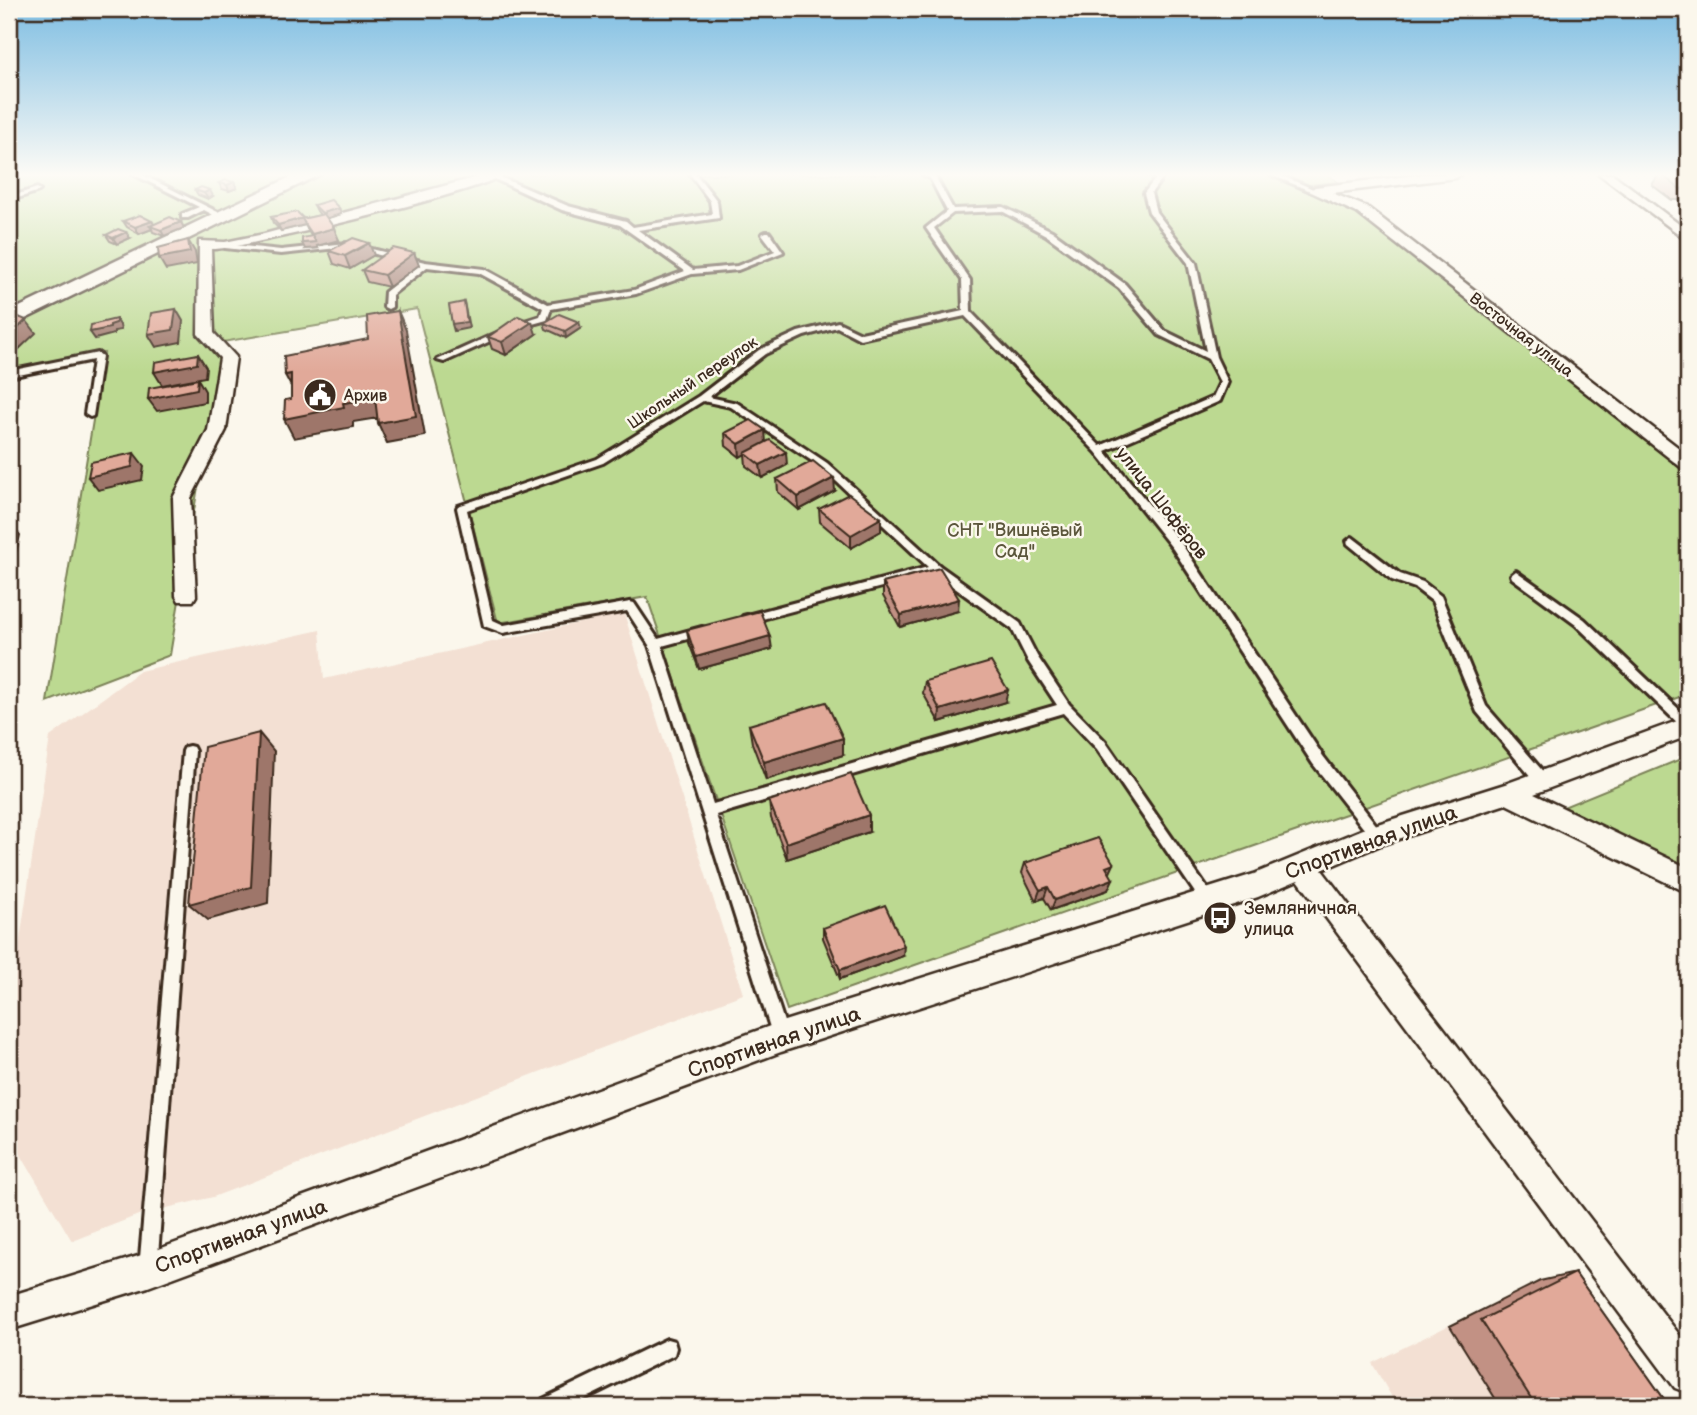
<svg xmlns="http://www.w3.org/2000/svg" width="1697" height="1415" font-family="'Balsamiq Sans',sans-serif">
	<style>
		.built { fill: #f3e0d3 }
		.green { fill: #bcd991; stroke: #7c8258; stroke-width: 2 }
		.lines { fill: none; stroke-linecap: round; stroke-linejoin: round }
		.lane-casing { stroke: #3b2a1e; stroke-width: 6 }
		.street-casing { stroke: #3b2a1e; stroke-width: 5 }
		.secondary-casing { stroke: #3b2a1e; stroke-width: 5 }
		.lane { fill: #fbf7ec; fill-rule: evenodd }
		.street { fill: #fbf7ec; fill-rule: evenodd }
		.secondary { fill: #fbf7ec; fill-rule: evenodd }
		.wall { fill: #c29184; stroke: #3b2a1e; stroke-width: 2 }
		.shaded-wall { fill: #9e766b; stroke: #3b2a1e; stroke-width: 2 }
		.building { fill: #e1a999; stroke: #3b2a1e; stroke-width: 2 }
		.labels { text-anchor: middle; stroke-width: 5; stroke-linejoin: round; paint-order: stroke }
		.far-street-label { font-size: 16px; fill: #3b2a1e; stroke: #fbf7ec }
		.far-poi-label { font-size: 16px; fill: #3b2a1e; stroke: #fbf7ec; text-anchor: start }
		.street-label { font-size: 18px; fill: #3b2a1e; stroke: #fbf7ec }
		.park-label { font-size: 18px; fill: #5b563b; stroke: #fbf7ec }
		.poi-label { font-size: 18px; fill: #3b2a1e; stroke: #fbf7ec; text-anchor: start }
		.near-street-label { font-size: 21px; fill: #3b2a1e; stroke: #fbf7ec }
	</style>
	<rect width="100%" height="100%" fill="#fbf7ec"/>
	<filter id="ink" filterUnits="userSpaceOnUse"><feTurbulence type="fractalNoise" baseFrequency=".0143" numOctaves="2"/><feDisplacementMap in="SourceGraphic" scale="14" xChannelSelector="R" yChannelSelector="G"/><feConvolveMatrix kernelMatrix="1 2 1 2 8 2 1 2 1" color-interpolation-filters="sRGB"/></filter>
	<g filter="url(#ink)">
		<path class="built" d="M624 613 743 994 213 1197 141 1214 72 1241 9 1135V1014L50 737 140 671 320 630 324 679Z
			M1540 1281 1626 1406H1397L1372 1363Z"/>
		<path class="green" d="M9 174H1326L1338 182 1299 186 1357 212 1688 474V694L787 1010 647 597 498 623 417 309 222 342 170 655 47 702 104 353 9 370Z
			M1688 756V874L1556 810Z"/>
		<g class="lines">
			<defs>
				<path id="lane" d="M133 174H141L228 217 221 219 204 210 188 218H182V214L199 207Z
					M484 174H493L568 206 626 221 633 227 712 214 710 201 690 174H696L717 201 719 218 638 230 693 270 737 266 775 251 762 234 766 232H769L783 252 738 270 692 274 636 294 551 309 547 320 518 328 514 326 515 324 540 316 543 308 479 273 427 267 392 295V307L388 309 384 307 385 292 419 265 347 247 281 254 225 248 221 246 225 244 281 250 347 243 425 262 484 269 548 304 634 290 685 271 620 225 562 210Z
					M922 174 935 176 953 209 1003 207 1052 231 1125 284 1165 331 1206 351 1188 263 1149 212 1144 193 1156 178 1146 174 1162 176 1163 177 1151 193 1156 212 1196 263 1216 357 1228 382 1220 401 1105 451 1181 543 1323 756 1384 835 1382 839 1377 841 1372 839 1313 764 1173 549 1096 452 965 316 860 339 837 327 804 336 765 354 709 397 737 403 827 463 940 566 1020 623 1037 656 1069 704 1105 741 1216 901 1214 906 1209 908 1204 906 1097 749 1063 713 716 815 789 1037 787 1043 781 1045 775 1043 773 1037 649 645 627 611 503 633 484 626 457 508 458 506 597 459 699 396 759 350 798 332 838 322 861 333 963 311 962 280 926 228 947 211 930 178ZM1002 211 1046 235 1119 288 1159 335 1208 359 1220 382 1213 397 1100 446 971 312 970 280 934 228 953 213ZM703 401 731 407 821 467 928 567 747 615 743 616 741 619 743 622 747 623 934 573 1012 629 1028 661 1057 705 713 804 662 646 706 634 708 631 706 628 702 627 658 639 634 603 630 602 504 625 493 620 467 510 603 463Z
					M1269 174H1278L1318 191 1313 192Z
					M37 188 40 190 39 191 9 201V197Z
					M499 332 506 334 444 362 437 360Z
					M98 353 102 356 93 416 90 417 85 414 93 360 9 377V371Z
					M1352 537 1400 574 1423 582 1441 596 1486 706 1547 776 1548 780 1547 784 1542 785 1537 784 1477 712 1432 601 1415 588 1392 580 1348 544 1347 541Z
					M1516 571 1584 619 1688 718V730L1684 729 1576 625 1512 578 1511 575Z
					M189 746 193 747 195 751 157 1270 154 1276 148 1279 142 1276 139 1270 183 751 185 747Z
					M667 1339 674 1341 676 1348 674 1355 570 1406H540L543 1399Z"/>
				<path id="street" d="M489 174 498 177C483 190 236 251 211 249L214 333 236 357 226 430 191 498 196 596 193 601H179L176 596 173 498 208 430 220 358 198 334 199 241 225 242 264 234Z
					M1424 174H1461L1455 178 1332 193 1367 207 1688 455V470L1682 468 1357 213 1309 191 1315 187Z
					M1599 174H1613L1688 231V241Z
					M1688 717V736L1534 794 1688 868V893L1506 804 1383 844 1322 870 1688 1346V1393L1675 1388 1298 880 1258 897 781 1052 148 1287 9 1330V1296L148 1253 781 1022 1254 874 1368 827 1505 784Z"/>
				<path id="secondary" d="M297 174H321L9 327V312Z"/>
			</defs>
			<use href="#lane" class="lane-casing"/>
			<use href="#street" class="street-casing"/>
			<use href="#secondary" class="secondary-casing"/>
			<use href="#lane" class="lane"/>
			<use href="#street" class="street"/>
			<use href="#secondary" class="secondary"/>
		</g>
		<path class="wall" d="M1659 174H1688V200H1672L1652 185Z
			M234 182 237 188 229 191 222 189 219 183Z
			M195 190 213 196 208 199 198 195Z
			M314 205 339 208 341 214 327 218 339 240 317 246 318 248 305 249 311 236 305 225 281 231 273 223 271 217 303 219 320 215 317 211Z
			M123 221 154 224 184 228 164 236 153 232 152 229 139 234 127 227Z
			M106 235 130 238 117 244 110 241Z
			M329 251 374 255 350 269 334 264Z
			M414 253 419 265 389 287 367 282 362 270Z
			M544 323 581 328 566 338 546 329Z
			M536 334 506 355 492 349 488 337Z
			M725 433 766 442 787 465 762 478 746 466 745 454 740 457 726 446Z
			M777 479 835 491 799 510 778 492Z
			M819 509 881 518V531L851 548 820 522Z
			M883 583 958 611 900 627 883 596Z
			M687 630 772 649 699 669 689 643Z
			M925 681 1005 702 939 722 923 693Z
			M749 725 843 755 766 780 752 743Z
			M769 801 869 832 787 859 771 818Z
			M1025 863 1110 873 1108 890 1051 910 1044 898 1036 901 1022 873Z
			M823 928 903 956 840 979 823 938Z
			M1575 1273 1669 1406H1500L1450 1326 1540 1281Z"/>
		<path class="shaded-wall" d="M234 182 237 188 229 191 227 185Z
			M210 190 213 196 208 199 204 193Z
			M339 208 341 214 325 219 322 213Z
			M303 218 305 225 281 231 278 225Z
			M152 221 156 227 150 226 152 229 139 234 135 227Z
			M181 222 184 228 164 236 161 230Z
			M334 228 339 240 317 246 318 248 305 249 302 243 315 242 312 234Z
			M126 232 130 238 117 244 113 238Z
			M188 240 195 252 197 264 166 270 159 258Z
			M369 243 374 255 350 269 345 256Z
			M414 253 419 265 389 287 384 275Z
			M464 302 469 328 454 331 452 324Z
			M176 309 183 321 181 342 156 347 148 334Z
			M398 311 406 330 425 436 387 443 378 423Z
			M116 319 120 325 121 330 114 331V334L95 339 90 332 110 325Z
			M26 320 36 333 18 350 9 353V337Z
			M532 322 536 334 506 355 502 342Z
			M579 322 581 328 566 338 565 331Z
			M198 354 206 367 205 377 162 385 154 372Z
			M291 374 295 394 285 375Z
			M198 379 205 391V402L157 411 148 399Z
			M375 398 384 417 353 422V427L294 438 284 419 343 403Z
			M765 430 766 443 740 457 739 444Z
			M786 452 787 465 762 478 760 465Z
			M134 453 144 466 142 480 98 490 88 477Z
			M834 478 835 491 799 510 798 497Z
			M881 518V531L851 548V535Z
			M9 522 20 535 12 570H9Z
			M959 599 958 611 900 627 901 615Z
			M770 636 772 649 699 669 696 657Z
			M1008 690 1005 702 939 722 940 710Z
			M259 733 274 751 268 903 208 920 189 904Z
			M843 738V755L766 780 764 762Z
			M869 815V832L787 859 786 843Z
			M1114 864 1109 875 1106 867Z
			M1113 879 1108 890 1051 910 1055 900Z
			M1048 887 1044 898 1036 901 1040 890Z
			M904 946 903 956 840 979V970Z"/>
		<path class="building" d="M1661 174H1688V188L1680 189Z
			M226 180 234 182 227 185 219 183Z
			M201 187 210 190 204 193 195 190Z
			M331 200 339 208 322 213 314 205Z
			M297 212 303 218 278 225 271 217Z
			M324 214 334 228 312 234 302 219Z
			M140 215 152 221 135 227 123 221Z
			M170 217 181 222 161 230 150 226Z
			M118 229 126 232 113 238 106 235Z
			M312 236 316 242 302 243V238Z
			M353 238 369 243 345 256 329 251Z
			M188 240 190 252 159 258 158 248Z
			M393 248 414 253 384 275 362 270Z
			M464 302 467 322 452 324 449 305Z
			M176 309 173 330 148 334 151 313Z
			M398 311 416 416 378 423 375 398 343 403 344 407 284 419 285 400 291 399V374L285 375 284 356 368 339 367 316Z
			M559 314 579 322 565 331 544 323Z
			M14 315 26 320 9 337V317Z
			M518 316 532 322 502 342 488 337Z
			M116 319V323L110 325V328L90 332 91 325Z
			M198 354 197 364 154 372 155 362Z
			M198 379 197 389 148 399 149 388Z
			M751 420 765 430 739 444 725 433Z
			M770 440 786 452 760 465 745 453Z
			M134 453 132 467 88 477 91 462Z
			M813 461 834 478 798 497 777 479Z
			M849 494 881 518 851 535 819 509Z
			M940 568 959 599 901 615 883 583Z
			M760 611 770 636 696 657 687 630Z
			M991 662 1008 690 940 710 925 681Z
			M826 702 843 738 764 762 749 725Z
			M259 733 251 887 189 904 204 747Z
			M851 774 869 815 786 843 769 801Z
			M1098 838 1114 864 1106 867 1113 879 1055 900 1048 887 1040 890 1025 863Z
			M885 905 904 946 840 970 823 928Z
			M1575 1273 1669 1406H1536L1481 1320Z"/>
	</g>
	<linearGradient id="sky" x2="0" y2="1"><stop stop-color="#7dbde2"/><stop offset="0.47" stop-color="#fdfbf6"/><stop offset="1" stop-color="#fdfbf6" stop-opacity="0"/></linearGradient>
	<rect width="1697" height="372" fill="url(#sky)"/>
	<defs>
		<symbol id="civic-disc" viewBox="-11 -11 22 22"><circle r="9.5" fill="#3b2a1e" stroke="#fbf7ec"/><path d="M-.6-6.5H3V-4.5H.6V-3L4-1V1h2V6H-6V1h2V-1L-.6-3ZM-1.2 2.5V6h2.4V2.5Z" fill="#fff"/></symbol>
		<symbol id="bus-disc" viewBox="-11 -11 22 22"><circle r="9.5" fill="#3b2a1e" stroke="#fbf7ec"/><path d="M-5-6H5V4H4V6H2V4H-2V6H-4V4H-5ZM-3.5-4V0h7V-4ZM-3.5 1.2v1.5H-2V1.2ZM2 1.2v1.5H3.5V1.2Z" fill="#fff"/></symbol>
	</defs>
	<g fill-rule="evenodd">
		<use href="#civic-disc" x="301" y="376" width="38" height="38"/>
		<use href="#bus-disc" x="1201" y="899" width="38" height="38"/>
	</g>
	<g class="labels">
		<g class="far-street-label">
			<text transform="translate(1522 334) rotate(38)" y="6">Восточная улица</text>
			<text transform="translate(692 382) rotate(-34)" y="6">Школьный переулок</text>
		</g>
		<g class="far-poi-label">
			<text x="344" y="401">Архив</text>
		</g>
		<g class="street-label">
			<text transform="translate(1162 503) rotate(52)" y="6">улица Шофёров</text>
		</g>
		<g class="park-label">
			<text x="1015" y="536">СНТ "Вишнёвый<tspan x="1015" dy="21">Сад"</tspan></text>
		</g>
		<g class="poi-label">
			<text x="1244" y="914">Земляничная<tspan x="1244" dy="21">улица</tspan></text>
		</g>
		<g class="near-street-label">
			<text transform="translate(1371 842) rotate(-20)" y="7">Спортивная улица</text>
			<text transform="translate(774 1042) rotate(-19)" y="7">Спортивная улица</text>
			<text transform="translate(241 1236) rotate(-20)" y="7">Спортивная улица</text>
		</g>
	</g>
	<rect width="1697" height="1415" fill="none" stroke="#fbf7ec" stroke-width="35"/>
	<rect x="18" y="18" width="1662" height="1380" fill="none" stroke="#3b2a1e" stroke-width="2.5" filter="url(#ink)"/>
</svg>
